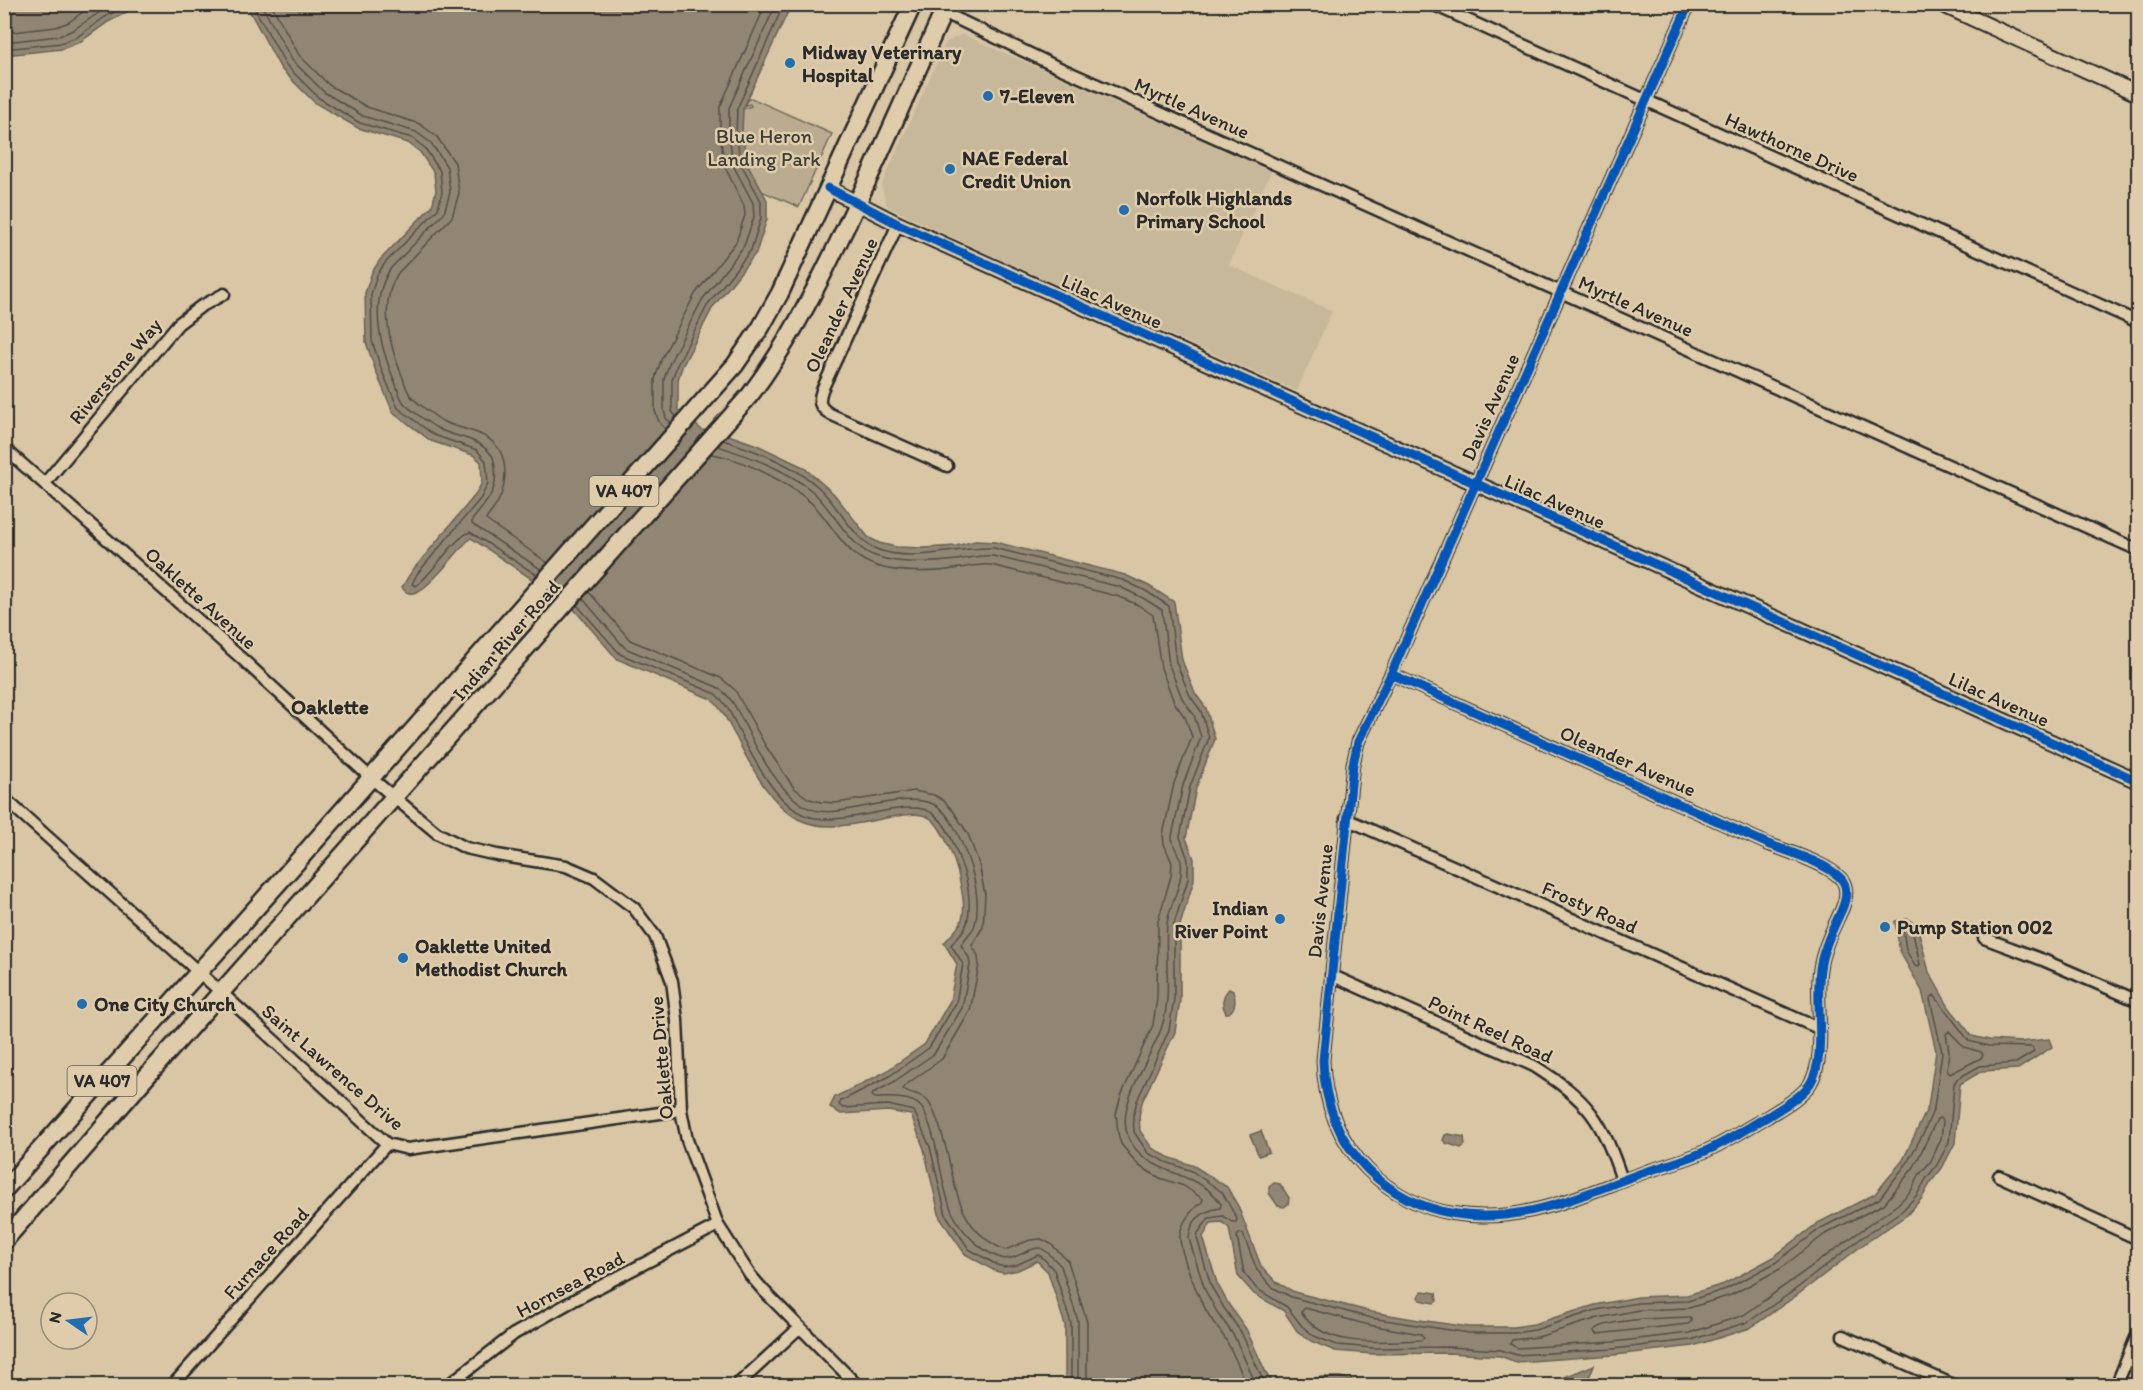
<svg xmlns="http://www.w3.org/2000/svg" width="2143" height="1390" font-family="Itim,sans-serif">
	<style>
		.built { fill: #c8b89a }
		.green { fill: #bbac91; stroke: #736c5e; stroke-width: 1.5 }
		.water { fill: #918673; stroke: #686256; stroke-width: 1.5 }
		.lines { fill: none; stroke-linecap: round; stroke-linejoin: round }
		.shore { stroke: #544f48; stroke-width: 1.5 }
		.minor-casing { stroke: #2b2b2b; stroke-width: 15 }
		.tertiary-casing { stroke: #2b2b2b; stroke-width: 18 }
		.primary-casing { stroke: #2b2b2b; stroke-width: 21 }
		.minor { stroke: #dfccaa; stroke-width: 10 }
		.tertiary { stroke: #dfccaa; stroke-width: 14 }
		.primary { stroke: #dfccaa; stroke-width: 16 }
		.cycleway-casing { stroke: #dfccaa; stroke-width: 13 }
		.cycleway { stroke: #0057b8; stroke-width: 9 }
		.poi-dot { fill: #1f6fb2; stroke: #dfccaa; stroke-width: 2 }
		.labels { text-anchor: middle; stroke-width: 5; stroke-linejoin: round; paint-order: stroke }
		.shield { fill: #dfccaa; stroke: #615b51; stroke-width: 1.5 }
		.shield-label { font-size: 18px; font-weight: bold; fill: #2b2b2b }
		.poi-label { font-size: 20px; font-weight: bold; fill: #2b2b2b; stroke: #dfccaa; text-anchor: start }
		.street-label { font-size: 20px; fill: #2b2b2b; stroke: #dfccaa }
		.park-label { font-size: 20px; fill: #413e3a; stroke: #dfccaa }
		.neighbourhood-label { font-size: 21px; font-weight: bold; fill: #2b2b2b; stroke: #dfccaa }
	</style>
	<rect width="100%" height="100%" fill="#d8c6a5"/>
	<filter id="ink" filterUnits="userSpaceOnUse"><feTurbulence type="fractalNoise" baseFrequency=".0167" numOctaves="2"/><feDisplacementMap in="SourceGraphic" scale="12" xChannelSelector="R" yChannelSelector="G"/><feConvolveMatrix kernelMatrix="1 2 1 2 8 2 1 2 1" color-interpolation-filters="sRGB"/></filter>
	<g filter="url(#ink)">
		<path class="built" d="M962 34 1271 171 1229 265 1332 311 1297 391 977 249 888 207 881 186 946 42Z"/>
		<path class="green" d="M751 98 832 134 799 207 712 170 720 118 751 106 750 104 700 122Z"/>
		<path class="water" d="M5 4H140V5L108 22 80 42 62 49 5 55Z
			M244 5H791L743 109 742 132 747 163 767 200V219L756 253 713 307 682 367 678 380V410L702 430 720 432 757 445 803 467 834 494 868 537 879 543 896 547 924 548 956 546 975 541 995 542 1125 575 1149 586 1174 602 1182 660 1195 693 1206 708 1215 739 1196 788 1186 838 1194 859V880L1180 925V1000L1175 1032 1142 1102 1139 1116 1140 1131 1152 1148 1168 1157 1194 1166 1227 1187 1238 1206 1261 1266 1276 1282 1294 1292 1372 1312 1419 1320 1469 1327H1514L1534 1324 1595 1305 1638 1297 1687 1295 1724 1284 1772 1258 1818 1223 1875 1194 1903 1160 1928 1107 1936 1051 1922 991 1900 952 1895 921 1907 919 1917 925 1929 972 1949 1007 1972 1036 1989 1040 2020 1042 2049 1039 2052 1047 2018 1069 1982 1071 1960 1084 1955 1143 1942 1168 1931 1182 1922 1198 1907 1215 1864 1244 1796 1296 1750 1328 1693 1346 1614 1355 1516 1362 1500 1356 1448 1353 1373 1354 1335 1351 1311 1341 1297 1331 1284 1311 1254 1294 1238 1276 1229 1228 1222 1222 1211 1223 1203 1237 1217 1283 1229 1305 1246 1329 1268 1377 1277 1385H1065V1325L1048 1272 1037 1261 1018 1270 1004 1273 995 1271 965 1254 940 1218 924 1149 911 1115 888 1111 841 1114 830 1107 835 1097 885 1072 925 1044 950 1001 957 964 944 943C949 937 958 929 961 922 967 908 961 887 958 873 954 858 942 824 928 817 919 812 907 815 897 816 867 821 827 834 798 819 769 803 751 766 736 737 728 723 723 709 711 699L617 659 566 600 557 596 471 538C459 546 415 614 402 587L412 571 476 494 482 482 481 462 473 455 431 441 393 412 376 372 366 342 365 293 372 272 380 260 432 206 436 191 434 173 420 152 408 143 358 128 315 103 281 69 249 10Z
			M1229 989 1233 991C1236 998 1236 1008 1229 1013H1226C1221 1005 1222 996 1229 989Z
			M1261 1131 1269 1152 1259 1156 1250 1135Z
			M1448 1134 1464 1137 1465 1145 1461 1148 1446 1143 1443 1140 1445 1135Z
			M1274 1183 1280 1184 1289 1198 1288 1204 1284 1207 1278 1206 1269 1193V1187Z
			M1422 1291 1436 1293 1437 1301 1434 1303 1420 1300 1418 1297Z
			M1594 1365 1586 1385H1545Z
			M1320 1377H1340L1367 1385H1302Z"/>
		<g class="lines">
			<path class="shore" d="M252 4 286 65 319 98 360 123 412 138 425 148 440 171 442 192 438 209 385 263 377 275 371 294 372 341 382 371 398 408 434 435 477 450 486 461 488 483 481 498 417 574 412 584 416 586C433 573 454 538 470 532L537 575
				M261 4 292 60 324 92 363 116 416 132 431 143 447 167 450 192 444 213 391 268C368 302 380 347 395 382 397 388 400 398 404 403 408 408 431 425 437 428 456 439 479 436 493 457 501 486 490 499 472 520V524L542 570
				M271 4 299 55 329 85 367 107 420 124 437 137 455 163 459 193 452 217 398 273C378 304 390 347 403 378 405 384 407 391 410 395 414 401 436 417 442 421 462 431 490 430 501 453 508 469 505 491 496 505 493 511 488 515 486 520L548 563
				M4 33 56 27 69 22 94 4
				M4 42 59 36 73 30 112 4
				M4 49 61 43 77 37 105 17 128 4
				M676 417 672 411V380L677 365 708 304 751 250 761 218V201L741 164 736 133 737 109 784 4
				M671 423 666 418 664 410V379L670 362 702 300 744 246 754 217 753 203 733 165 729 134V108L776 4
				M665 429 659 422 655 411V379L661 360 695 294 736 242 745 215 744 206 725 167 720 135V107L766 4
				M723 440C756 451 791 463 817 486 837 503 853 539 876 549 914 564 956 546 994 548L1123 580 1146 591 1169 606 1176 662 1190 696 1201 711 1209 738 1190 787 1180 837 1188 860V879L1174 924V999L1169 1030 1137 1101 1133 1116 1134 1132 1148 1153 1166 1162 1192 1171 1222 1192 1237 1219 1236 1222H1232L1223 1216 1209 1218 1198 1233 1197 1238 1211 1286 1224 1308 1241 1332 1263 1380 1268 1386
				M718 446C750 457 786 469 812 491 833 509 849 547 875 556 900 565 931 563 957 560 970 558 979 555 993 556L1120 587 1143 598 1162 610 1169 665 1182 698 1194 715 1201 737 1183 785 1172 836C1172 846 1179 853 1181 862 1184 884 1169 904 1167 924 1164 959 1173 996 1161 1029 1151 1058 1115 1105 1128 1136 1144 1177 1200 1169 1221 1204L1220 1208C1202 1211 1190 1220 1189 1239L1205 1290 1217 1312 1234 1336 1257 1386
				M711 454C742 458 799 487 819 511 834 529 846 553 869 563 892 574 935 573 960 568 971 566 980 564 991 565L1117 596 1138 605 1153 615 1161 668 1174 702 1186 719 1192 737 1174 783 1163 835 1164 844 1172 863 1171 876 1158 921 1157 998 1153 1025 1121 1096 1116 1114 1118 1133 1121 1144 1139 1166 1160 1178 1184 1186 1203 1199 1202 1202C1192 1209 1181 1223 1180 1235 1179 1253 1200 1301 1210 1317 1215 1325 1221 1332 1226 1340 1234 1354 1240 1370 1247 1386
				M589 592 630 640 721 678 735 690 765 745 794 788 809 799 821 802 836 803 914 791 934 795 944 801 954 812 968 834 979 864 985 895 983 927 972 945 978 956 979 965 970 1011 942 1059 904 1086 903 1089C910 1094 920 1093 927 1100 933 1107 936 1117 939 1125 957 1173 950 1227 1005 1250L1030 1240 1041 1239 1051 1244 1068 1261 1087 1322V1386
				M583 599 625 648 717 687C733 697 739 714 748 731 761 757 777 787 801 804 814 813 830 813 845 810 868 807 914 793 935 805 953 816 961 841 968 859 975 878 981 907 974 927 971 933 964 939 961 945L969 958 970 965 962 1008 934 1054 892 1083 873 1093 872 1096 875 1098C887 1098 910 1096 920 1106 925 1110 927 1120 930 1126 940 1154 941 1185 952 1212 961 1231 981 1252 1001 1258 1015 1262 1027 1247 1041 1248L1047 1252 1061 1266 1078 1321V1386
				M577 605 620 654 714 693C727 703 732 716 739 731 753 758 774 800 802 814 838 832 907 795 932 813 948 823 955 847 961 864 968 881 972 905 967 923 965 931 956 938 951 945L963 964 956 1003 929 1048 888 1077 841 1101 839 1105 843 1108 888 1105 914 1111 930 1147 946 1215 969 1249 997 1265 1004 1267 1016 1265 1038 1255 1042 1257 1054 1270 1071 1323V1386
				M1905 925 1912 929 1920 964 1918 967 1915 966 1906 950 1903 929Z
				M1934 995 1969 1041 1988 1046 2032 1047 2034 1052 2016 1063 1980 1066 1957 1079 1954 1084 1949 1142 1937 1165 1926 1179 1917 1195 1903 1210 1860 1239 1792 1292 1748 1322 1691 1340 1613 1349 1517 1355 1501 1350 1448 1347 1373 1348 1337 1345 1314 1336 1302 1326 1287 1307 1257 1289 1244 1273 1237 1236 1240 1233 1243 1234 1257 1270 1272 1287 1291 1297 1371 1318 1469 1333H1514L1535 1330 1596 1310 1638 1303 1688 1301 1726 1289 1775 1263 1821 1228 1879 1199 1907 1163 1924 1132 1934 1108 1942 1052 1930 999Z
				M1949 1031 1964 1047 1981 1052 1983 1055 1981 1058 1950 1074 1947 1071 1949 1051 1946 1034Z
				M1940 1118 1943 1121 1941 1139 1931 1161 1919 1175 1911 1191 1898 1204 1744 1315 1689 1333 1613 1342 1518 1348 1510 1344 1512 1340 1538 1337 1598 1318 1639 1310 1689 1308 1731 1295 1780 1269 1825 1234 1884 1204 1914 1167 1937 1119Z
				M1305 1308 1369 1325 1421 1334 1424 1338 1421 1340C1382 1341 1325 1350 1301 1312Z
				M1689 1317 1692 1321 1688 1324 1597 1334 1594 1331C1604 1318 1671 1318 1689 1317Z"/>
			<defs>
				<path id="minor" d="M926 4 1053 65 2138 550
					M1432 4 2138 322
					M898 224 822 390C818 402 819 407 830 414L947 466
					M4 448 240 657 371 778 437 833 466 848 497 855 566 866 594 878 634 908 655 936 672 981 677 1020 681 1110 687 1140 718 1225 750 1275 764 1291 858 1386
					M45 483 178 324 200 307 224 294
					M1391 674 1768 844C1786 851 1841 867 1845 886 1847 894 1845 902 1842 909 1834 927 1825 943 1821 963 1813 1000 1829 1053 1810 1084 1800 1098 1781 1108 1767 1117 1747 1128 1728 1141 1708 1150 1688 1159 1668 1165 1648 1171 1615 1182 1583 1197 1550 1206 1484 1225 1418 1219 1368 1170 1338 1140 1324 1102 1323 1060L1353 764 1358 742 1391 674 1689 4
					M4 798 222 993 387 1144 408 1149 681 1110
					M1346 819 1818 1028
					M1984 938 2043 960 2138 1001
					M1331 975 1534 1066C1589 1100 1602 1120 1622 1180
					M1999 1176 2138 1239
					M1843 1336 1956 1386
					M172 1386 387 1144
					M447 1386 514 1334 576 1299 718 1225
					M736 1386 799 1328
					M2116 1386 2138 1333"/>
				<path id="tertiary" d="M1941 4 2138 94
					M828 188 898 224 2138 781"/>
				<path id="primary" d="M4 1190 281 880 735 365 761 327 780 293 913 4
					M4 1241 147 1076 750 395C786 347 813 295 839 241 877 163 911 83 947 4"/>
			</defs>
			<use href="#minor" class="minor-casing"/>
			<use href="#tertiary" class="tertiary-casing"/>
			<use href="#primary" class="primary-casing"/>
			<use href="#minor" class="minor"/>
			<use href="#tertiary" class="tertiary"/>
			<use href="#primary" class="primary"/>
			<defs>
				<path id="cycleway" d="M828 188 898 224 2138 781
					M1391 674 1768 844C1786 851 1841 867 1845 886 1847 894 1845 902 1842 909 1834 927 1825 943 1821 963 1813 1000 1829 1053 1810 1084 1800 1098 1781 1108 1767 1117 1747 1128 1728 1141 1708 1150 1688 1159 1668 1165 1648 1171 1615 1182 1583 1197 1550 1206 1484 1225 1418 1219 1368 1170 1338 1140 1324 1102 1323 1060L1353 764 1358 742 1391 674 1689 4"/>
			</defs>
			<use href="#cycleway" class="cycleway-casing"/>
			<use href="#cycleway" class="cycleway"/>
		</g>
	</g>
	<g class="poi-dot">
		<circle cx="790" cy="63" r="6"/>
		<circle cx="988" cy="96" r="6"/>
		<circle cx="950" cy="169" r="6"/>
		<circle cx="1124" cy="210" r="6"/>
		<circle cx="1280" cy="919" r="6"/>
		<circle cx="1885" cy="927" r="6"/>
		<circle cx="403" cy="958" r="6"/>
		<circle cx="82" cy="1004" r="6"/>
	</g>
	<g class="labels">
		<g class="shield">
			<rect x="589.5" y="476" width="69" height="30" rx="4.5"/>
			<rect x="67.5" y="1066" width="69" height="30" rx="4.5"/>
		</g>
		<g class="shield-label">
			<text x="624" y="497">VA 407</text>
			<text x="102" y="1087">VA 407</text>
		</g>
		<g class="poi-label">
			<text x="802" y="59">Midway Veterinary<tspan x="802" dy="23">Hospital</tspan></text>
			<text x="1000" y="103">7-Eleven</text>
			<text x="962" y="165">NAE Federal<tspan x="962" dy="23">Credit Union</tspan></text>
			<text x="1136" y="205">Norfolk Highlands<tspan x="1136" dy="23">Primary School</tspan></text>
			<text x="1268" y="915" text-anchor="end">Indian<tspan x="1268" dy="23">River Point</tspan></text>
			<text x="1897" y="934">Pump Station 002</text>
			<text x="415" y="953">Oaklette United<tspan x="415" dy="23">Methodist Church</tspan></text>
			<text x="94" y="1011">One City Church</text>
		</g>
		<g class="street-label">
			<text transform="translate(1192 108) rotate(24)" y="7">Myrtle Avenue</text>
			<text transform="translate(1792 147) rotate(24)" y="7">Hawthorne Drive</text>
			<text transform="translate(1112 301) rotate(24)" y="7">Lilac Avenue</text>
			<text transform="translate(841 305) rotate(-65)" y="7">Oleander Avenue</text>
			<text transform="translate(1636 306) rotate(24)" y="7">Myrtle Avenue</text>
			<text transform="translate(115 371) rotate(-50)" y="7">Riverstone Way</text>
			<text transform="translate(1490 407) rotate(-66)" y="7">Davis Avenue</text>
			<text transform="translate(1555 501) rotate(24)" y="7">Lilac Avenue</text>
			<text transform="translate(201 598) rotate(42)" y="7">Oaklette Avenue</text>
			<text transform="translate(506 640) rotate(-49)" y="7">Indian River Road</text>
			<text transform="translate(1999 699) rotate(24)" y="7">Lilac Avenue</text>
			<text transform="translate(1628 761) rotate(24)" y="7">Oleander Avenue</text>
			<text transform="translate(1320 901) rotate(-84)" y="7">Davis Avenue</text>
			<text transform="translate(1590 907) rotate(24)" y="7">Frosty Road</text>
			<text transform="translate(1491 1029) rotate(25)" y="7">Point Reel Road</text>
			<text transform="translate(661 1058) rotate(-95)" y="7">Oaklette Drive</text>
			<text transform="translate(333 1067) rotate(41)" y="7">Saint Lawrence Drive</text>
			<text transform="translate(266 1253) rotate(-48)" y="7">Furnace Road</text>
			<text transform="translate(570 1284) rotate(-28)" y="7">Hornsea Road</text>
		</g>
		<g class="park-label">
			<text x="764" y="143">Blue Heron<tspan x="764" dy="23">Landing Park</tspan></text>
		</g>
		<g class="neighbourhood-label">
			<text x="330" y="714">Oaklette</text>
		</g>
	</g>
	<rect width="2143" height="1390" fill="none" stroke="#dfccaa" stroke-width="24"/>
	<rect x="12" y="12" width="2119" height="1366" fill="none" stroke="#2b2b2b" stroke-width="2" filter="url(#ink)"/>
	<g transform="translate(69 1321) rotate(284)"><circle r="28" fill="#dfccaa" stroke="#978c77" stroke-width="1.5"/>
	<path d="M0-4.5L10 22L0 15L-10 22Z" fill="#1f6fb2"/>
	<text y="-9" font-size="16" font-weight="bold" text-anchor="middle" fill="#2b2b2b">N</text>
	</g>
</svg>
